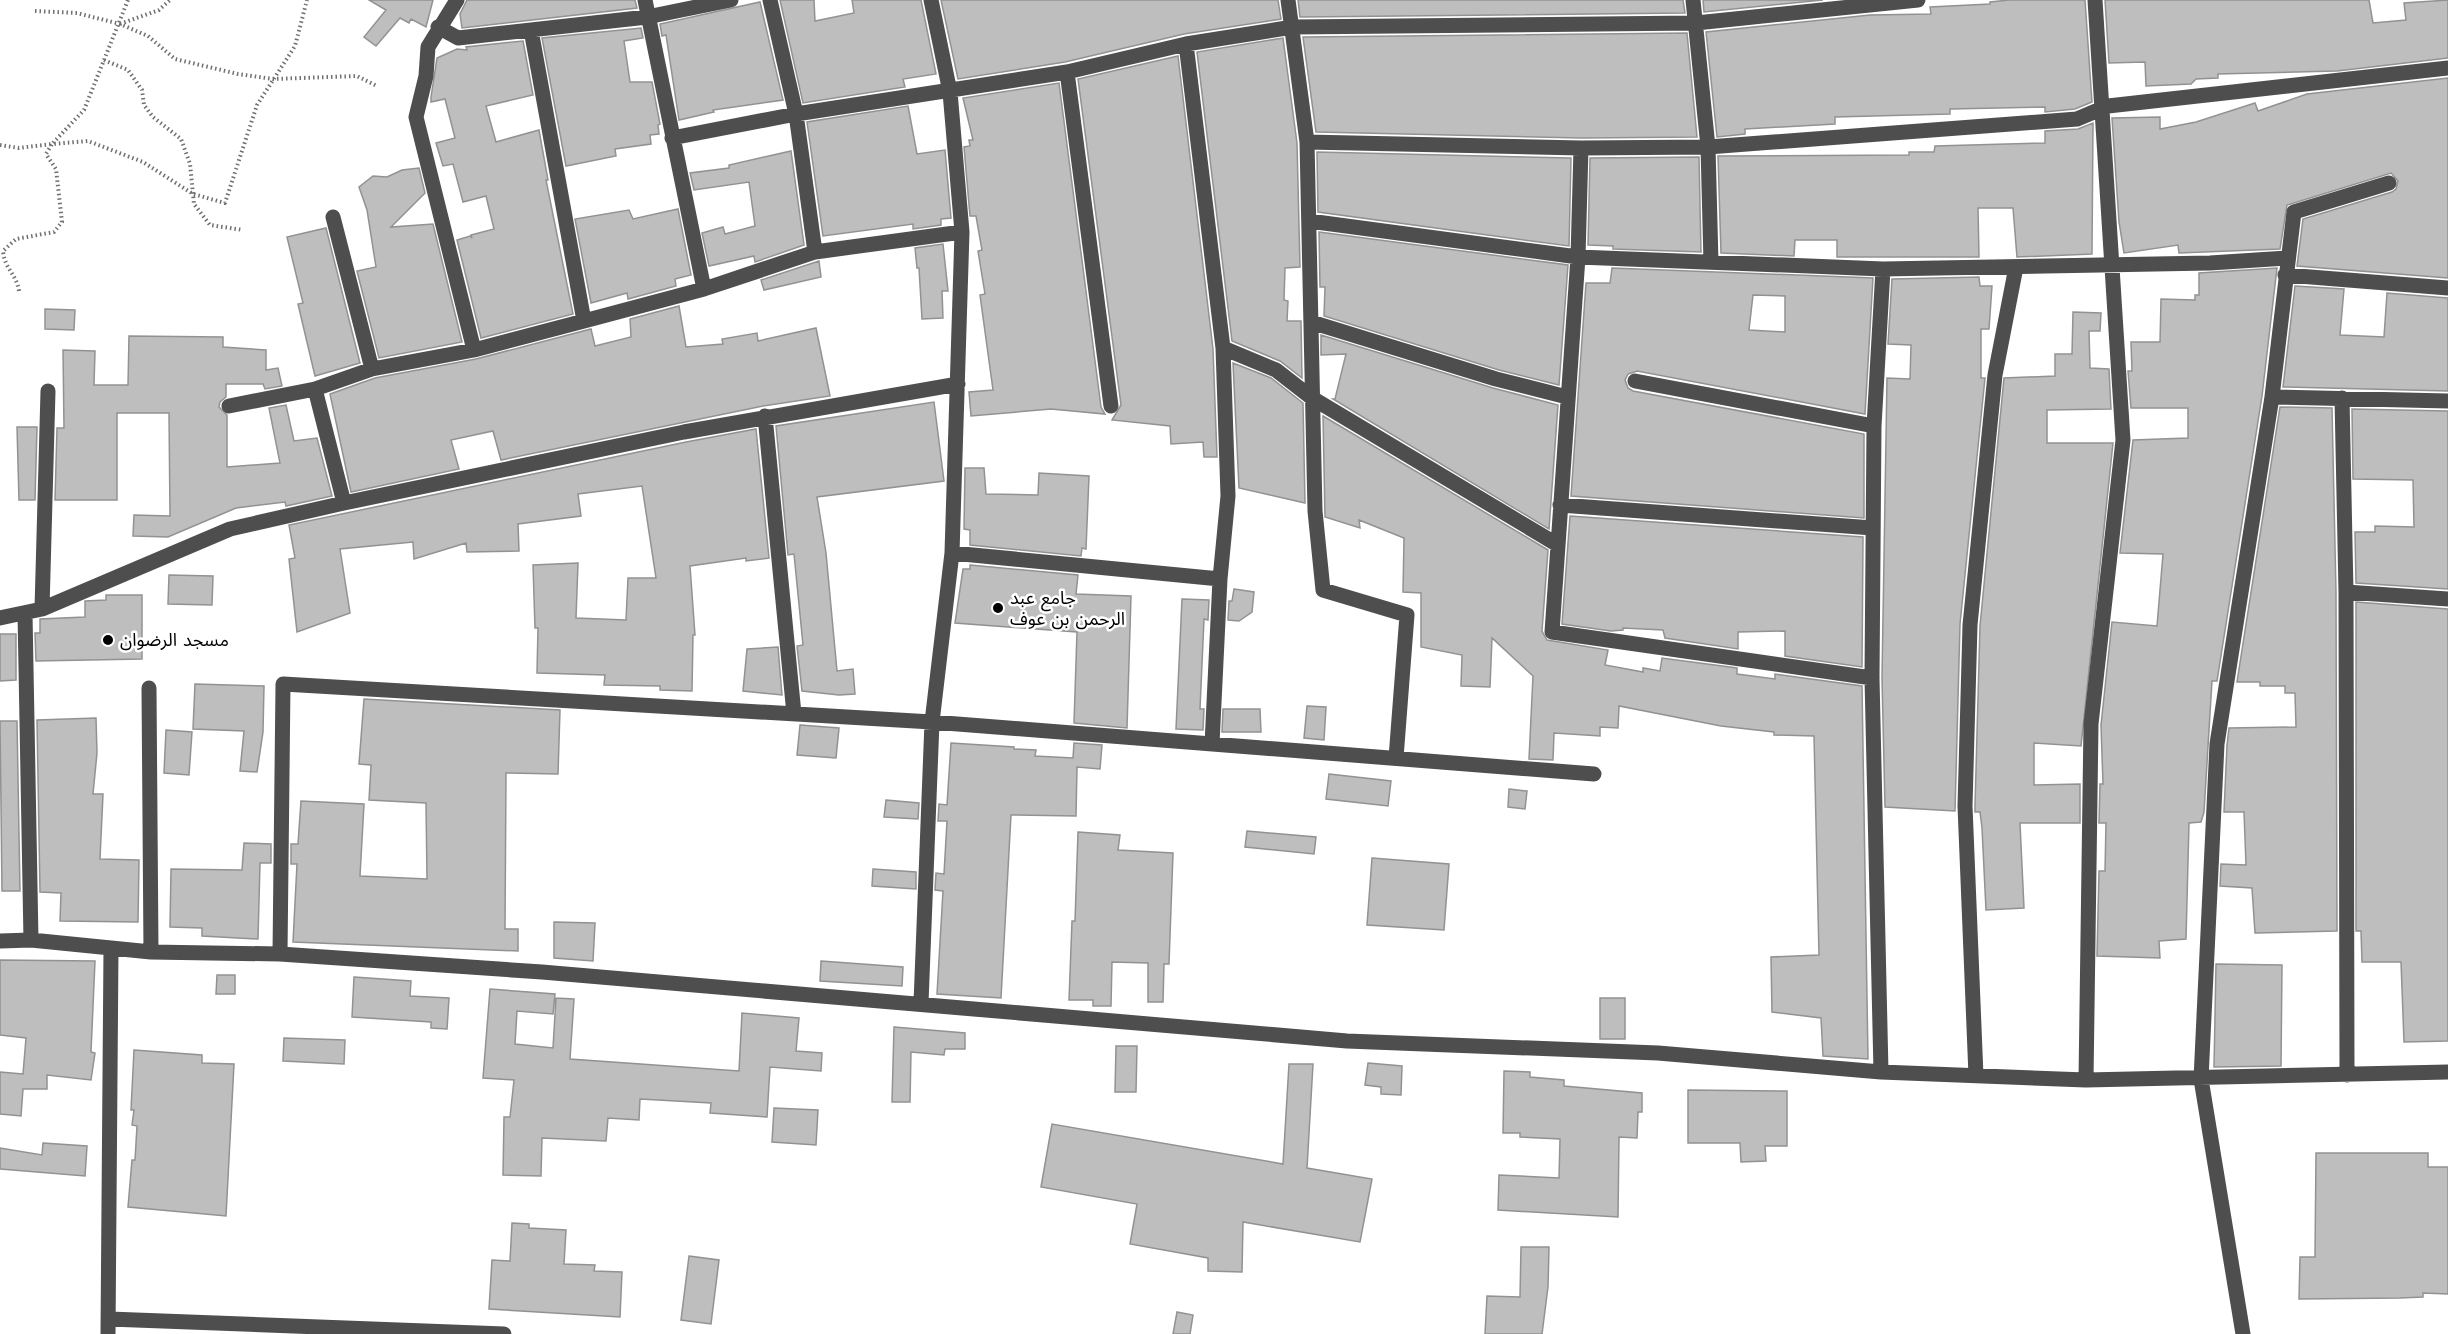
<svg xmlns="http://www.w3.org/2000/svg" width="2448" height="1334" font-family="'Work Sans','Noto Sans Arabic',sans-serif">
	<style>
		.building { fill: #bebebe; stroke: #929292; stroke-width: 1.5; fill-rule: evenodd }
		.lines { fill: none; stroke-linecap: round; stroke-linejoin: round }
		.path { stroke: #707070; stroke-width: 4; stroke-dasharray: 1.5 3; stroke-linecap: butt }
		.minor { stroke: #4e4e4e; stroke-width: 15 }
		.poi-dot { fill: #000; stroke: #fff; stroke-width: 2 }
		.labels { text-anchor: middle; stroke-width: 5; stroke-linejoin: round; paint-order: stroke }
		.poi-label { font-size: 18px; fill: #000; stroke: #fff; text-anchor: start }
	</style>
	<rect width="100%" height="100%" fill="#fff"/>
	<path class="building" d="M369 0H433L426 27 411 19 409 23 400 18 376 46 364 37 386 10Z
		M467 0H635L637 8 462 28 460 14Z
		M780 0H814L815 21 854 13 852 0H921L936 74 903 79 905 87 803 103Z
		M941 0H1278L1281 19 1184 34 1065 62 958 79Z
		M1298 0H1683L1685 13 1300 17Z
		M1703 0H1823L1704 12Z
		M2009 0H2085L2092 102 2075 109 2045 112V107L1950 109V114L1835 117V124L1745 129V134L1717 137 1706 32 1870 15 1931 14 1930 7 1990 4V2Z
		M2105 0H2369L2373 23 2406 20 2404 3 2448 0V58L2337 71 2218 74V78L2196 79 2191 84 2146 86 2145 62 2109 63Z
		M760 2 783 100 713 110 714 112 679 120 666 35 662 36 660 24Z
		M641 28 643 38 624 41 630 82H652L660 124 658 125 659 134 650 135 651 144 615 149 616 156 566 166 542 38Z
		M1687 33 1697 137 1581 138 1316 132 1303 37Z
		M1283 38 1297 143 1300 267 1285 268 1284 300 1288 301 1287 321H1301L1302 378 1280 361 1232 341 1197 52Z
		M523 41 533 95 486 106 496 142 539 130 548 180H546L573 314 481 338 457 240 470 236 472 238 471 235 494 229 486 196 463 202 453 164 443 166 436 143 455 138 445 99 431 102V97L437 58 457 49 467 50 466 47Z
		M1178 56 1213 349 1217 457H1204L1203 442 1171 444 1170 426 1112 420 1121 405 1078 79Z
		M2448 78V278L2297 266 2303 219 2392 192 2396 189 2398 181 2391 173 2287 205 2280 249 2179 253 2178 245 2124 253 2119 222 2112 118 2160 117V129L2196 122 2255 103 2258 111 2307 94Z
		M1059 83 1101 407 1105 414 1051 409 971 416 969 392 993 390 980 295 985 294 978 251 982 250 976 216H970L964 147 970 146 969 140H973L963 98Z
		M908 106 917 154 945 150 951 218 941 219V225L913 229V224L823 236 807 122Z
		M2093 123 2092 254 2017 257 2013 208H1978L1979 257H1837V240H1795L1794 256 1721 253 1718 156 1909 155V152H1934L1935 146 2045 143V131L2078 129Z
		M791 151 804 245 755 262 754 256 709 266 702 233 723 227 725 234 755 226 749 182 694 190 690 173 729 168V165Z
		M1317 152 1571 158 1569 246 1318 212Z
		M1699 157 1701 252 1613 249V246L1588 245 1590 158Z
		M419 168 425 193 391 227 433 224 462 342 379 358 357 271 376 267 367 210 359 187 373 176 387 177 402 170Z
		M678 209 691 275 675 279 676 286 628 299 627 293 591 303 575 219 629 210 633 219Z
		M326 228 360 363 315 376 298 304 303 303 287 237Z
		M1319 232 1568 265 1559 385 1499 370 1324 316 1325 287H1320Z
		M943 244 948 291H942L943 318 922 319 919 268H917L915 248Z
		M819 261 821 277 764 290 761 280Z
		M1612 268 1873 278 1865 414 1637 371 1628 374 1625 380 1628 388 1633 391 1864 434V518L1571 496 1586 283H1610ZM1753 295 1785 296V332L1749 330Z
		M2277 268 2262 396 2217 681H2212L2204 812 2201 822 2189 823 2186 939 2159 941 2160 958 2097 956 2099 871H2105L2106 823H2099L2100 784H2103L2101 725 2112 622 2157 626 2163 554 2120 553 2133 440 2188 438V408H2131L2128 371H2132L2131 342H2160L2161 299 2195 300V295H2199V273Z
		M1979 277 1980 286H1992L1989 329H1981V378H1985L1960 624 1955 811 1885 807 1882 678 1887 378 1910 379 1911 345 1888 344 1892 279Z
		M2295 286 2344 289 2340 335 2384 337 2387 293 2448 298V391L2283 387Z
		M679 306 686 347 723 344 722 339 757 333 758 341 816 328 830 396 763 406 501 460 493 431 451 440 459 469 351 492 330 394 375 378 476 359 591 329 595 346 631 337 630 319Z
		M45 309 75 310 74 330 45 329Z
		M2073 312 2101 313 2100 331H2089L2090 368 2109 369 2111 409 2047 410V443H2113L2081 746 2034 743V785L2080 784V823H2020L2024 908 1986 910 1982 828 1980 812H1975V806L1980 626 2004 378 2055 376V354H2072Z
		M1321 335 1493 388 1558 405 1549 529 1333 399H1335L1346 354 1321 355Z
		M129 336 223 337V347L266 350V370L278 368 282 386 265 389 263 384H226V397L220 402 219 407 227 415V467L280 463 269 408 286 405 294 441 317 438 332 496 286 506 285 502 236 508 168 537 133 536 134 515 170 516 169 413H117V500H55L57 428H64L63 350 95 351 94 385H128Z
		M1233 363 1271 378 1303 403 1305 503 1239 488Z
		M934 402 944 481 817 497 826 553 837 671 853 669 855 694 839 695 802 691 797 646 803 645 794 554 788 555 776 426Z
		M2280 407 2332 408 2336 592 2337 931 2255 933 2252 888 2220 886 2221 864 2246 865 2244 812H2224L2227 745 2229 728 2296 727 2295 693H2285V686H2260V682H2237Z
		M2352 409 2448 411V589L2356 583 2355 532H2375V526L2414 527 2413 480 2353 479Z
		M1323 416 1548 550 1542 631 1547 640 1608 650 1605 665 1643 672V668L1660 671 1662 658 1737 668V674L1775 679V674L1862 686 1868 1059 1823 1056 1821 1018 1772 1012 1771 957 1819 955 1814 736 1774 735V732L1721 726 1619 706 1618 728 1600 727V736L1554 733 1553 760 1529 759 1533 676 1492 638 1490 687 1461 686 1462 655 1421 647V593L1403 592 1404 538 1359 520 1360 528 1325 517Z
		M17 427H37L35 500H19Z
		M756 429 769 558 746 561V558L690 566 695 635H693L692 691 660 690V686L604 685 605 675 537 673 538 628H535L533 565 578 563 576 618 626 620 628 578H656L642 486 578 494 581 516 518 524 519 551 467 552 466 543 414 559 413 542 340 549 350 613 297 632 289 559 295 558 289 525 686 442Z
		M965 468H984L986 494 1038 495 1039 473 1089 476 1086 549 1082 548 1081 556 970 545V530L964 529Z
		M1570 516 1863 537 1862 667 1785 656V631L1738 632V649L1665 638 1663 630 1623 628V630L1611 631 1562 624Z
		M970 565 1078 575 1076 594 1131 596 1127 728 1074 723 1077 632 955 623 963 569H970Z
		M169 575 213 576 212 605 168 604Z
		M1234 589 1254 592 1252 612 1239 621 1228 620 1229 601H1232Z
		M106 595H142V659L36 661 35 633H40V619L85 617V601L106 600Z
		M1182 599 1209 600 1208 620 1204 619 1200 709H1204L1203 730 1176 729Z
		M2356 602 2448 609V1041L2404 1042 2401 962H2362L2361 931H2356Z
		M0 634H16V680L0 681Z
		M778 647 782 695 743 691 747 649Z
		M195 684 264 686 263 732 257 772 240 771 244 731 193 729Z
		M364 699 560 710 558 774 506 773 505 929H518V951L293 942 297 864H291V844H298L301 801 364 804 360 876 427 879 426 803 369 800 371 765 359 764Z
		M1307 706 1326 707 1324 740 1304 738Z
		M1223 709H1260L1261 732H1222Z
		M96 718 97 753 93 794H103L100 859 139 860 138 922 60 921 61 893 40 892 37 720Z
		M0 721H17L20 891H2Z
		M800 725 839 728 836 758 797 755Z
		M166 730 192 732 189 775 164 773Z
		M951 743 1014 747V749L1036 750 1035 756 1073 758 1074 743 1102 745 1100 769 1077 767 1076 816 1011 815 1001 998 937 994 943 891 935 890 936 873 944 874 947 821H938L939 804 947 805Z
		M1329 774 1391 781 1388 806 1326 799Z
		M1509 789 1527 791 1525 809 1508 807Z
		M886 800 919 803 918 819 884 817Z
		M1247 831 1316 837 1314 854 1245 847Z
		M1078 832 1120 835 1118 850 1173 853 1169 964H1164L1163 1002H1148V963L1112 962 1111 1006H1093V1000H1069L1072 921H1075Z
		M244 843 271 844V863H260L258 939 202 936V928L170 927 171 869 242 870Z
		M1372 858 1449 864 1444 930 1367 925Z
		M873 869 916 872V889L872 886Z
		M554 922 595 923 593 961 554 958Z
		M0 960 95 961 91 1052 95 1053 91 1080 47 1075V1089H23L21 1116 0 1114V1072L23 1074 26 1038 0 1035Z
		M821 961 903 967 902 986 820 981Z
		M2216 964 2282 965 2281 1066 2214 1067Z
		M217 975H235V994H216Z
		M354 977 411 981 410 996 449 998 447 1029 431 1028V1022L352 1017Z
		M490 989 555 994 553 1014 517 1011 515 1044 553 1048 556 998 574 999 570 1059 739 1071 742 1013 799 1018 796 1051 822 1053 821 1071 770 1067 767 1117 710 1113 711 1103 640 1099 639 1120 608 1118 606 1141 542 1138 541 1176 503 1175 504 1117H510L514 1080 483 1078Z
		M1600 998H1625V1039H1600Z
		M894 1027 965 1033V1049H945L944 1055 911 1052 910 1102H892Z
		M284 1038 345 1040 344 1064 283 1061Z
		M1116 1046H1137L1136 1092H1115Z
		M134 1050 202 1055V1063L234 1064 226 1216 128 1207 132 1160H135L137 1126 132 1125 134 1110H131Z
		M1368 1063 1402 1066 1401 1095 1381 1094V1087L1365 1085Z
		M1289 1064H1313L1307 1168 1372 1179 1360 1242 1243 1222 1242 1272 1208 1271V1258L1130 1244 1137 1204 1041 1187 1052 1124 1283 1164Z
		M1504 1071 1530 1072V1077L1564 1080V1086L1642 1093V1112H1638L1637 1138 1619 1137 1618 1217 1498 1210 1499 1175 1559 1178 1560 1139 1520 1137V1133H1503Z
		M1688 1090 1787 1091V1146H1765L1766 1161 1741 1162 1740 1143H1688Z
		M774 1108 818 1110 816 1145 772 1142Z
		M43 1143 87 1146 85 1176 0 1169V1148L42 1155Z
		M2316 1153H2428V1167H2448V1294L2423 1293V1297L2400 1298 2299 1299 2300 1257H2315Z
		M512 1223 529 1224V1228L566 1230 564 1264 595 1265 594 1271 622 1272 620 1317 489 1309 492 1260 510 1261Z
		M1521 1247H1549L1548 1287 1542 1334H1485L1487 1296 1520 1297Z
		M689 1256 719 1260 711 1324 681 1320Z
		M1177 1312 1193 1315 1190 1334H1173Z"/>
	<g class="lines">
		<path class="path" d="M35 11 77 13 120 24 148 36 175 59 238 74 273 79 357 76 377 86
			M120 24 159 10 170 0
			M104 60 128 70 142 90 144 105 153 117 181 139 190 164 194 204 210 225 243 230
			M0 145 19 148 52 144 84 110 128 0
			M19 291C16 273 5 270 3 251L16 239 54 232 62 222 56 169 46 154 52 144 88 141 143 162 193 194 225 203 257 105 295 46 307 0"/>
		<path class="minor" d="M457 0 428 47 426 76 416 117 474 350
			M645 0 704 289
			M770 0 796 114 815 252
			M1288 0 1307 142 1315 511 1323 590 1407 615 1396 758
			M1693 0 1708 147 1711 262
			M438 27 458 38 647 17 731 0
			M531 30 584 321
			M1186 44 1223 348 1228 496 1220 579 1212 744
			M1067 72 1111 406
			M672 138 796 114 1067 72 1186 44 1293 27 1696 23 1918 0
			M1307 142 1581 148 1708 147 2077 119 2108 106 2448 68
			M1581 148 1578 257 1552 632 1872 678
			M333 217 372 369
			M1309 221 1578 257 1883 269 2210 263 2287 258
			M2285 275 2448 288
			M1311 322 1496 379 1567 397
			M1223 348 1276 370 1312 398 1558 545
			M1635 381 1874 426
			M315 389 344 503
			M2272 397 2448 401
			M2342 398 2346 592 2347 1075
			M229 406 315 389 372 369 474 350 584 321 704 289 815 252 962 232
			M765 416 794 714
			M1560 505 1873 528
			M952 553 1220 579
			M2346 592 2448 599
			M42 609 48 391
			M25 613 31 940
			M0 618 42 609 230 529 344 503 684 432 958 384
			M149 688 151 952
			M0 941 31 940 151 952 280 954 542 972 1347 1041 1658 1053 1881 1072 2086 1080 2448 1072
			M280 954 283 684 932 722 1594 774
			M921 1003 932 722 952 553 962 232 950 92 931 0
			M1881 1072 1872 678 1874 426 1883 269
			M1976 1076 1965 806 1970 625 1995 375 2016 267
			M2086 1080 2091 724 2123 440 2095 0
			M109 1319 504 1334
			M108 1334 111 948
			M2243 1334 2201 1079 2217 744 2272 397 2294 212 2389 183"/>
	</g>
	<g class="poi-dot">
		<circle cx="998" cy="608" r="6"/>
		<circle cx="108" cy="640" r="6"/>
	</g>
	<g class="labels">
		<g class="poi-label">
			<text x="1010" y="604">جامع عبد<tspan x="1010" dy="21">الرحمن بن عوف</tspan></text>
			<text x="120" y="646">مسجد الرضوان</text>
		</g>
	</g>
</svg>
